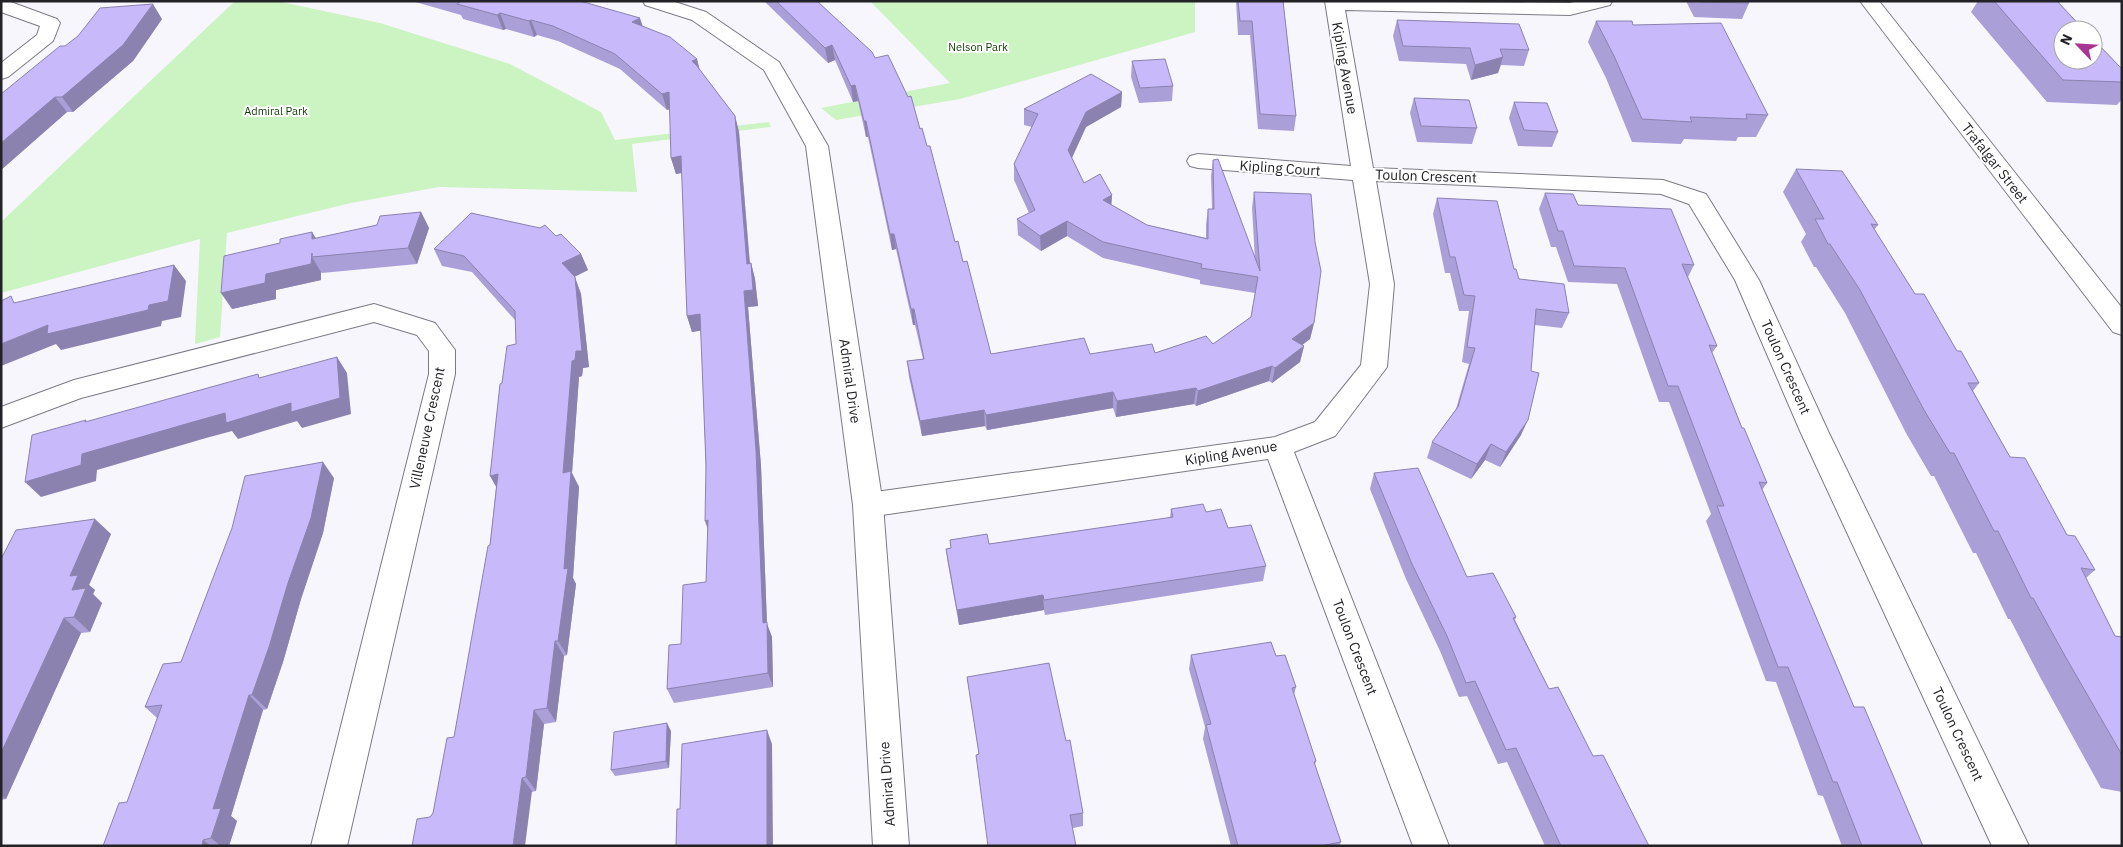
<svg xmlns="http://www.w3.org/2000/svg" width="2123" height="847" font-family="'IBM Plex Sans',sans-serif">
	<style>
		.green { fill: #ccf3c2 }
		.lines { fill: none; stroke-linecap: round; stroke-linejoin: round }
		.street-casing { stroke: #7c7b85; stroke-width: 2 }
		.secondary-casing { stroke: #7c7b85; stroke-width: 2 }
		.street { fill: #fff; fill-rule: evenodd }
		.secondary { fill: #fff; fill-rule: evenodd }
		.wall { fill: #ab9fd7 }
		.shaded-wall { fill: #8b82af }
		.building { fill: #c7b9fa; stroke: #8b82af }
		.labels { text-anchor: middle; stroke-width: 4; stroke-linejoin: round; paint-order: stroke }
		.far-park-label { font-size: 11px; fill: #0d3900; stroke: #fff }
		.street-label { font-size: 14px; fill: #232226; stroke: #fff }
	</style>
	<rect width="100%" height="100%" fill="#f7f6fd"/>
	<path class="green" d="M235 1H277L380 23 510 64 601 112 615 140 769 122 771 127 632 144 637 192 439 187 351 203 227 233 220 337 195 344 200 239 1 293V222Z
		M870 1H1195V32L960 99 836 120 821 108 950 83Z"/>
	<g class="lines">
		<defs>
			<path id="street" d="M1 1H8L57 19 60 23 53 41 8 77 1 79V63L37 35 40 26 1 12Z
				M1325 1 1570 3 1579 1H1612L1610 5 1570 15 1345 10 1373 168 1663 180 1706 194 1759 280 1828 431 2029 846H1992L1800 431 1735 280 1689 204 1661 194 1376 181 1394 284 1387 367 1335 436 1294 452 1449 846H1413L1268 459 868 517 858 513 853 505 858 497 868 493 1275 437 1315 422 1361 365 1370 284 1353 180 1198 168 1190 166 1187 161 1190 156 1198 154 1351 166Z
				M374 304 435 323 455 350V374L347 846H311L429 374V351L417 335 374 322 81 398 1 428V407L74 380Z"/>
			<path id="secondary" d="M643 1H672L706 12 779 62 828 146 883 505 909 846H873L853 505 806 146 764 70 692 20 645 5Z
				M1860 1H1879L2122 308V335L2113 332Z"/>
		</defs>
		<use href="#street" class="street-casing"/>
		<use href="#secondary" class="secondary-casing"/>
		<use href="#street" class="street"/>
		<use href="#secondary" class="secondary"/>
	</g>
	<path class="wall" d="M412 1H580L643 26 697 59 699 69 735 116 739 132 750 263H751L755 279 758 306 748 307 761 466 767 624 772 637 773 687 674 703 667 689 681 644 706 582 708 530 701 330 692 332 687 316 682 173 676 174 671 158 670 109 667 110 620 69 558 41 537 35 534 37 506 29 503 30 463 19 461 15Z
		M764 1H817L875 58 920 129 955 242 963 262 991 354H1090L1155 353 1213 344 1251 317 1255 293 1200 284V280L1103 258 1067 236 1041 251 1018 235 1017 219 1029 213 1014 180V164L1032 127 1024 125V109L1122 92 1121 107 1086 127 1072 158 1084 183 1112 195 1111 205 1147 225 1206 238V225L1208 209H1212L1211 176 1213 160 1255 260 1252 208 1254 192 1314 323 1310 339 1302 345 1304 346 1300 362 1272 383 1269 381 1196 406 1194 404 1116 417 1113 408 987 430 985 426 922 436 909 377 907 361 923 359 915 325H913L896 249 892 250 868 137H866L858 101 853 102 835 60 828 63Z
		M1236 1H1283L1296 116 1294 131 1258 129 1250 35H1238Z
		M1686 1H1748L1749 3 1742 19 1694 17Z
		M1978 1H2057L2122 69V99L2117 105 2047 102 1971 12Z
		M162 19 133 61 73 112H67L1 170 65 46Z
		M1397 20 1529 50 1524 66 1501 65 1498 73 1471 80 1466 64 1399 61 1393 36Z
		M1596 21 1633 25 1768 115 1756 137H1738L1736 141 1684 139 1681 144 1632 142 1606 78 1588 42Z
		M1132 61 1173 86 1172 101 1139 103 1131 77Z
		M1414 98 1477 128 1472 144 1417 142 1410 113Z
		M1514 102 1558 132 1552 147 1518 146 1509 118Z
		M1796 169 1878 225 1874 230 1915 294 1957 351 1979 383 1973 391 2010 457 2067 535 2095 570 2086 578 2115 636 2122 637V792L2101 788 2040 677 2010 619H2008L1976 553H1973L1934 476H1931L1906 433 1845 313 1816 267H1814L1801 242 1806 234 1783 192Z
		M1545 193 1578 205 1694 265 1688 277 1717 346 1712 353 1742 428 1767 483 1762 490 1854 707 1923 846H1842L1823 796 1818 795 1776 682 1766 681 1706 521 1711 514 1669 402H1659L1617 284 1568 282 1556 247H1551L1539 209Z
		M1437 198 1514 269 1519 279 1569 313 1562 328 1535 325 1521 435 1500 467 1485 460 1471 479 1427 458 1432 442 1456 409 1469 364 1462 362 1469 311H1459L1450 273H1445L1433 214Z
		M421 212 429 228 417 264 322 273 321 272V280L276 290V299L232 309 280 243 312 232 316 239 377 225Z
		M556 236 581 254 588 270 574 277 581 294 589 367 583 368 582 376 579 377 572 473 579 487 573 578 576 584 567 655 564 656 556 722 544 724 536 791 430 817 433 813 454 737 490 545 496 488 502 383 516 344 515 320 472 272 442 266 434 249Z
		M1374 473 1467 577 1516 617 1515 620 1549 689 1649 846H1545L1507 762 1498 764 1467 696 1459 697 1440 651 1406 579 1370 489Z
		M334 478 323 533 301 599 283 662 267 709 263 710 231 816 237 821 229 846H103L127 802 157 718 145 707 181 662Z
		M1171 509 1206 512 1228 528 1266 566 1263 581 1045 615 1044 610 959 625 948 564 946 549 989 544 1170 518Z
		M111 534 89 585 95 590 93 594 102 603 90 632 81 633 6 799 1 800V559Z
		M1191 655 1276 656 1296 687 1294 695 1316 761 1315 765 1341 842 1339 846H1231L1203 739 1205 727 1189 669Z
		M967 677 1066 741 1083 813V826L1073 828 979 754Z
		M671 731 669 768 615 776 611 770Z"/>
	<path class="shaded-wall" d="M153 4 162 19 133 61 73 112 62 97Z
		M500 13 506 29 503 30 497 15Z
		M640 18 645 33 632 22Z
		M531 20 537 35 534 37 529 21Z
		M832 45 835 60 828 63 825 48Z
		M1503 57 1498 73 1471 80 1475 65Z
		M697 59 701 75 692 61Z
		M855 85 858 101 853 102 851 86Z
		M669 92 673 108 667 110 662 94Z
		M1122 92 1121 107 1086 127 1068 166V150L1086 112Z
		M55 97 67 112 1 170V143Z
		M735 116 739 132 751 280 747 264Z
		M864 121H866L868 137H866Z
		M681 156 686 172 676 174 671 158Z
		M1112 195 1111 211 1103 200Z
		M421 212 429 228 417 264 408 248Z
		M1067 221V236L1041 251 1040 236Z
		M312 232 322 248 312 239Z
		M890 234H894L896 249 892 250Z
		M312 253V257L321 272V280L276 290V299L232 309 221 293 266 274Z
		M581 254 588 270 568 280 562 263Z
		M751 263 755 279 758 306 748 307 761 466 767 624 772 637 773 687 768 673 763 623 744 291Z
		M174 265 186 281 181 317 162 321 161 326 61 350 56 344 1 366V344L48 325 149 305Z
		M575 277 581 294 589 367 583 368 582 376 579 377 572 473 579 487 573 578 576 584 567 655 558 641 564 569 563 473 572 361Z
		M911 309H914L915 325H913Z
		M700 314 705 330 692 332 687 316Z
		M1314 323 1310 339 1289 355 1292 339Z
		M1304 346 1300 362 1272 383 1275 368Z
		M337 357 347 373 351 414 302 428 297 421 238 439 232 431 206 438 97 470 96 481 41 497 25 482 82 454Z
		M1272 366 1269 381 1196 406 1198 391Z
		M1196 388 1194 404 1116 417 1117 401Z
		M1113 392V408L987 430 986 415Z
		M984 410 985 426 922 436 920 421Z
		M1528 420 1521 435 1500 467 1506 452Z
		M1491 444 1485 460 1471 479 1477 464Z
		M323 462 334 478 323 533 301 599 283 662 267 709 252 695Z
		M498 474 499 492 490 476Z
		M95 519 111 534 89 585 95 590 93 594 102 603 90 632 74 617 70 576Z
		M708 520 710 536 705 521Z
		M1043 595 1044 610 959 625 957 610Z
		M64 618 81 633 6 799 1 796V753Z
		M555 641 564 656 556 722 547 708Z
		M249 695 263 710 231 816 237 821 229 846H221L211 838 213 809Z
		M534 710 544 724 536 791 526 777Z
		M667 723 671 731 669 768 666 761Z
		M767 730 772 744 773 846H767Z
		M522 778 532 791 525 846H513Z
		M203 840 211 846H202Z"/>
	<path class="building" d="M459 1H580L640 18 632 22 670 37 697 59 692 61 697 66 735 116 747 264 751 263 753 290 744 291 756 450 763 623 767 622 768 673 667 689 669 645 681 644 683 585 706 582 708 520 705 521 706 465 700 314 687 316 681 156 671 158 669 92 662 94 615 54 553 26 531 20 529 21 500 13 497 15 457 4 460 2Z
		M776 1H817L872 52 875 58 888 55 908 97 911 96 920 129 922 128 927 146H930L955 242 958 241 963 262 967 261 991 354 1084 338 1090 354 1152 344 1155 353 1206 336 1213 344 1251 317 1258 277 1201 268 1202 264 1103 242 1067 221 1040 236 1017 219 1035 210 1014 164 1038 114 1024 109 1091 74 1122 92 1086 112 1068 150 1084 183 1100 174 1112 195 1103 200 1147 225 1208 239V209H1214L1213 160 1218 159 1260 271 1254 192 1311 194 1315 242 1321 271 1314 323 1292 339 1304 346 1275 368 1272 366 1198 391 1196 388 1117 401 1113 392 986 415 984 410 920 421 907 361 924 359 914 309H911L894 234H890L866 121H864L855 85 851 86 832 45 825 48Z
		M1238 1H1283L1296 116 1260 114 1252 21H1240Z
		M1700 1H1748L1749 3 1701 2Z
		M1994 1H2057L2084 30H2063V60H2093V39L2122 69V82L2063 80Z
		M153 4 123 45 62 97H55L1 143V94L60 46H65L78 36 100 8Z
		M1397 20 1519 24 1529 50 1500 49 1503 57 1475 65 1470 48 1403 46Z
		M1596 21H1632L1633 25 1721 23 1768 115 1746 114 1747 119 1690 117 1692 122 1642 119 1614 56Z
		M1165 59 1173 86 1140 88 1132 61Z
		M1414 98 1469 100 1477 128 1421 126Z
		M1514 102 1547 103 1558 132 1524 130Z
		M1796 169 1842 171 1878 225 1871 224 1915 294H1924L1957 351H1961L1979 383H1968L2010 457 2025 458 2067 535 2075 536 2095 570 2081 568 2115 636 2122 637V755L2065 656 2033 598H2031L1998 531H1994L1954 453H1950L1924 410 1860 290 1830 244H1828L1815 219H1824Z
		M1545 193 1573 194 1578 205 1671 209 1694 265 1682 264 1717 346 1709 345 1742 428H1744L1767 483 1759 482 1854 707H1864L1923 846H1862L1837 782H1833L1788 667H1778L1717 506H1724L1678 386H1668L1625 268 1574 266 1563 231H1558Z
		M1437 198 1497 201 1514 269H1516L1519 279 1564 284 1569 313 1536 309 1531 371 1539 373 1528 420 1506 452 1491 444 1477 464 1432 442 1458 407 1475 348 1467 347 1475 296 1464 295 1455 257H1450Z
		M421 212 408 248 312 257V253L311 264 266 274 265 283 221 293 224 256 280 243V239L312 232V239L377 225 380 216Z
		M471 213 540 228 545 225 556 236 561 234 581 254 562 263 575 277 582 351H576L575 360 572 361 563 473 571 471 564 569 568 568 558 641H555L547 708 534 710 526 777 522 778 513 846H412L417 819 430 817 433 813 447 738 454 737 488 546 490 545 498 474 490 476 500 384 502 383 507 346 516 344 515 311 464 256 434 249Z
		M174 265 168 301 149 305 148 310 47 334 48 325 1 344V301L11 296 14 303Z
		M337 357 340 398 291 412V403L226 423 225 413 193 422 82 454 81 465 25 482 32 435 86 420 85 422 258 374 259 378Z
		M323 462 311 518 288 583 269 647 252 695H249L213 809 221 808 211 838 203 840 202 846H103L119 803 127 802 162 705 145 707 163 664 181 662 232 528 245 476Z
		M1418 468 1467 577 1493 573 1516 617 1513 618 1549 689 1558 687 1593 756 1603 755 1649 846H1561L1516 748 1506 750 1475 681 1466 683 1447 636 1412 564 1374 473Z
		M1203 504 1206 512 1221 509 1228 528 1251 525 1266 566 1044 600 1043 595 957 610 946 549 951 548 950 540 987 534 989 544 1173 517 1171 509Z
		M95 519 70 576 78 575 72 590 86 588 74 617 64 618 1 753V559L16 530Z
		M1271 642 1276 656 1285 655 1296 687 1292 688 1316 761 1314 762 1341 842 1320 846H1238L1206 725 1211 724 1191 655Z
		M1049 663 1066 741 1070 740 1083 813 1070 815 1076 846H988L976 755 979 754 967 677Z
		M667 723 666 761 611 770 614 732Z
		M767 730V846H676L677 809H680L682 744Z"/>
	<g class="labels">
		<g class="far-park-label">
			<text x="978" y="51">Nelson Park</text>
			<text x="276" y="115">Admiral Park</text>
		</g>
		<g class="street-label">
			<text transform="translate(1345 68) rotate(80)" y="5">Kipling Avenue</text>
			<text transform="translate(1995 163) rotate(52)" y="5">Trafalgar Street</text>
			<text transform="translate(1280 168) rotate(4)" y="5">Kipling Court</text>
			<text transform="translate(1426 176) rotate(2)" y="5">Toulon Crescent</text>
			<text transform="translate(1786 367) rotate(66)" y="5">Toulon Crescent</text>
			<text transform="translate(850 381) rotate(82)" y="5">Admiral Drive</text>
			<text transform="translate(427 428) rotate(-78)" y="5">Villeneuve Crescent</text>
			<text transform="translate(1231 453) rotate(-9)" y="5">Kipling Avenue</text>
			<text transform="translate(1355 647) rotate(69)" y="5">Toulon Crescent</text>
			<text transform="translate(1958 734) rotate(65)" y="5">Toulon Crescent</text>
			<text transform="translate(887 784) rotate(-94)" y="5">Admiral Drive</text>
		</g>
	</g>
	<rect width="2123" height="847" fill="none" stroke="#232226" stroke-width="5"/>
	<g transform="translate(2078 45) rotate(295)"><circle r="24" fill="#ffffff" stroke="#a7a7a8"/>
	<path d="M0-4L9 19L0 12L-9 19Z" fill="#a73693"/>
	<text y="-8" font-size="14" font-weight="bold" text-anchor="middle" fill="#232226">N</text>
	</g>
</svg>
